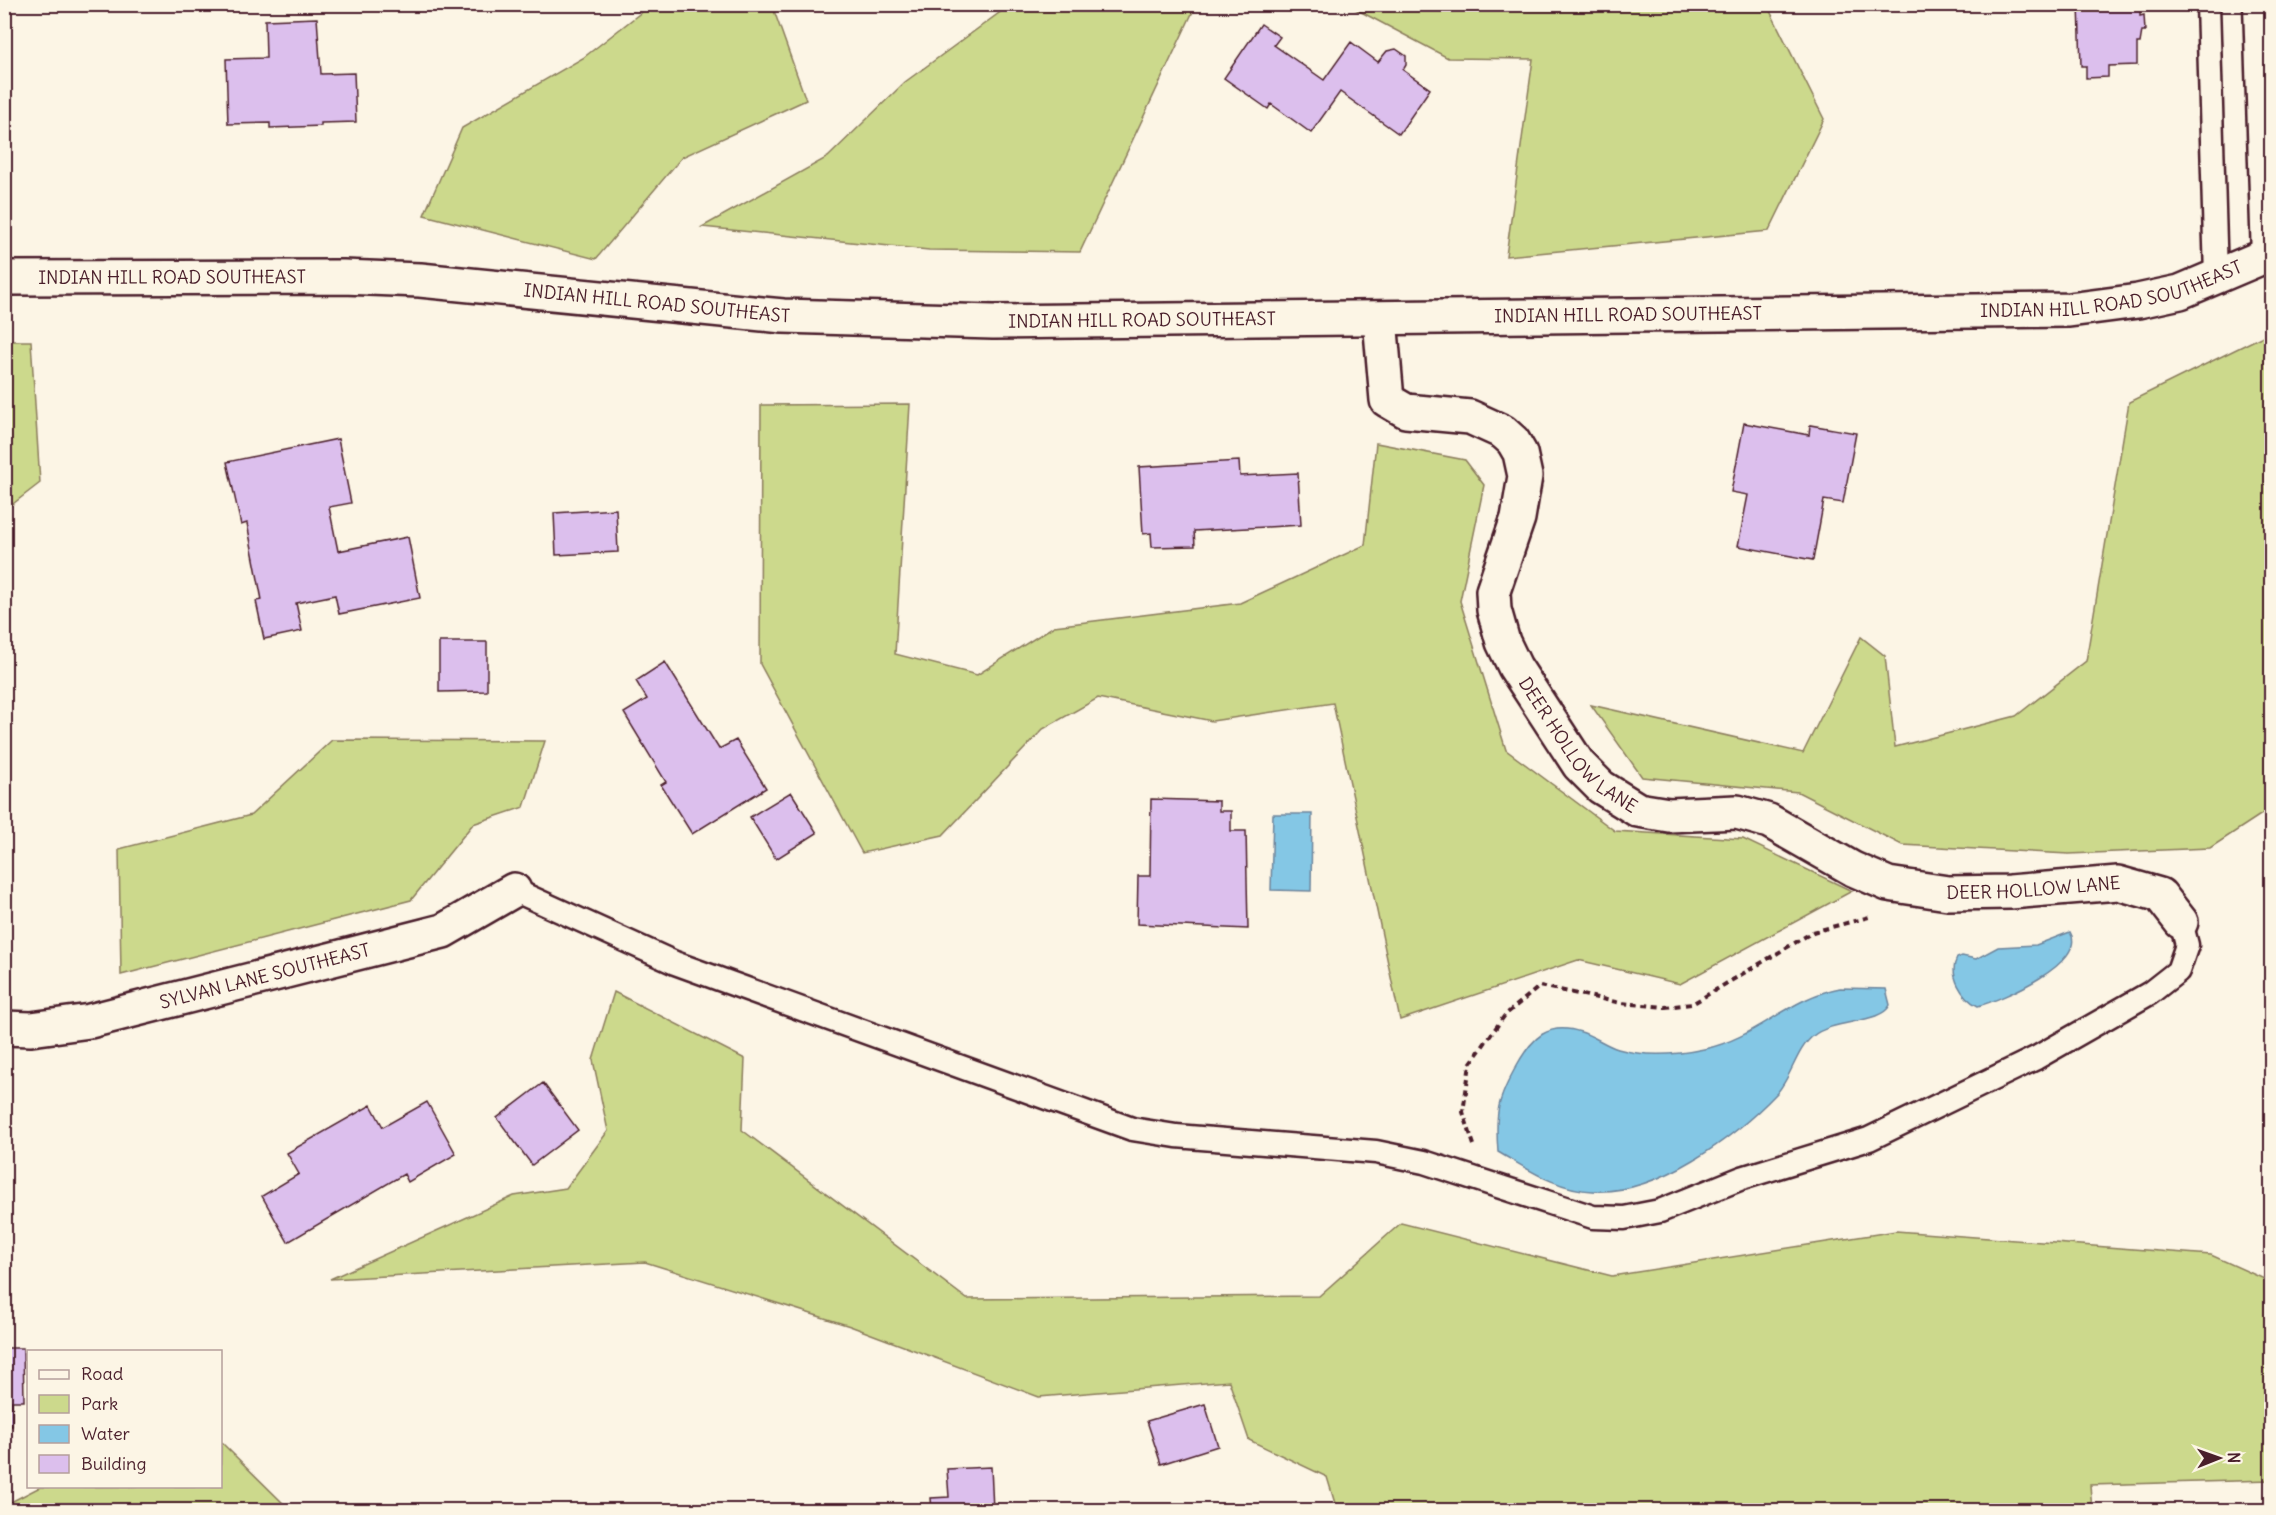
<svg xmlns="http://www.w3.org/2000/svg" width="2276" height="1515" font-family="Delius,sans-serif">
	<style>
		.green { fill: #ccd98c; stroke: #8b7c5c; stroke-width: 1.5 }
		.water { fill: #84c7e5; stroke: #6d849b; stroke-width: 1.5 }
		.building { fill: #dcbfed; stroke: #4a1f2b; stroke-width: 1.5 }
		.lines { fill: none; stroke-linecap: round; stroke-linejoin: round }
		.lane-casing { stroke: #4a1f2b; stroke-width: 27 }
		.street-casing { stroke: #4a1f2b; stroke-width: 38 }
		.path { stroke: #4a1f2b; stroke-width: 4; stroke-dasharray: 6 4.5; stroke-linecap: butt }
		.lane { stroke: #fcf5e5; stroke-width: 22 }
		.street { stroke: #fcf5e5; stroke-width: 33 }
		.labels { text-anchor: middle; stroke-width: 4.5; stroke-linejoin: round; paint-order: stroke }
		.street-label { font-size: 18px; fill: #4a1f2b; stroke: #fcf5e5 }
	</style>
	<rect width="100%" height="100%" fill="#fcf5e5"/>
	<filter id="ink" filterUnits="userSpaceOnUse"><feTurbulence type="fractalNoise" baseFrequency=".0167" numOctaves="2"/><feDisplacementMap in="SourceGraphic" scale="12" xChannelSelector="R" yChannelSelector="G"/><feConvolveMatrix kernelMatrix="1 2 1 2 8 2 1 2 1" color-interpolation-filters="sRGB"/></filter>
	<g filter="url(#ink)">
		<path class="green" d="M652 4 772 5 806 100 682 157 596 259 424 215 462 128 583 58Z
			M1010 5H1196L1080 252 929 250 702 227 828 157 905 82Z
			M1348 5H1767L1824 119 1769 231 1506 256 1533 59 1448 58Z
			M2271 332V808L2210 848 2069 854 1902 845 1798 792 1642 777 1591 705 1803 753 1861 637 1885 656 1895 747 2016 716 2086 661 2129 402Z
			M5 341H31L40 483 5 510Z
			M910 404 895 654 977 675 1054 626 1240 603 1365 545 1376 443 1465 460 1484 485 1460 601 1506 750 1615 831 1743 839 1852 891 1680 984 1578 960 1400 1020 1333 703 1212 721 1098 698 1043 729 943 835 862 853 760 664 761 405Z
			M332 740 545 741 524 807 473 824 411 900 121 975 119 849 251 815Z
			M614 992 745 1059 742 1130 967 1299 1319 1296 1401 1223 1612 1276 1896 1231 2211 1255 2271 1282V1480L2090 1485 2092 1510H1337L1327 1477 1249 1440 1229 1381 1039 1397 850 1326 645 1262 330 1279 514 1196 566 1188 608 1131 593 1060Z
			M221 1442 290 1510H5V1505L40 1487 220 1486Z"/>
		<path class="water" d="M1273 814H1312L1311 891 1271 890Z
			M2070 932C2089 962 2001 1000 1978 1006 1962 998 1948 975 1957 958L1962 956 1976 959 1998 947 2036 945Z
			M1840 988 1886 989 1890 1005C1881 1024 1833 1019 1813 1036 1796 1050 1792 1076 1777 1093 1735 1137 1658 1195 1593 1191 1557 1190 1528 1169 1498 1152 1495 1112 1497 1100 1517 1065 1532 1038 1548 1021 1581 1032 1594 1036 1605 1045 1618 1049 1646 1057 1676 1055 1704 1049 1757 1038 1788 998 1840 988Z"/>
		<path class="building" d="M2079 4H2140V16L2144 15 2145 31H2142L2140 43H2137V65L2108 66V77L2086 78V66H2081Z
			M317 18 321 74 354 73 356 122 321 123V126L270 128V123L228 124 226 59 266 58 265 20Z
			M1261 24 1280 37 1274 45 1324 80 1351 42 1378 62 1387 51 1396 49 1406 56V65L1403 70 1430 89 1399 134 1340 92 1311 133 1271 104 1268 109 1224 78Z
			M1744 423 1809 435 1810 425 1856 433 1843 503 1824 500 1813 560 1738 546 1748 495 1731 492Z
			M338 439 351 503 329 507 338 551 408 537 420 598 339 614 335 595 296 603 302 631 264 639 256 601 262 600 247 523 241 525 227 462Z
			M1239 461 1240 476 1298 473 1301 525 1194 531 1195 546 1152 547 1151 533 1143 534 1139 467Z
			M616 509 618 552 556 555 554 513Z
			M439 642H487V691L439 692Z
			M665 662 719 749 736 740 766 788 692 834 661 785 666 782 624 713 647 699 636 681Z
			M791 792 817 833 776 859 750 817Z
			M1151 799 1219 801V811H1231V831H1246L1248 929 1137 924 1138 876H1150Z
			M543 1083 578 1130 532 1165 497 1118Z
			M427 1102 456 1154 408 1182 404 1174 288 1242 262 1196 299 1174 287 1153 371 1105 383 1127Z
			M4 1348H23L24 1401H12V1426H4Z
			M1205 1404 1218 1446 1161 1464 1147 1421Z
			M991 1467 993 1510H932L931 1498 949 1497 947 1469Z"/>
		<g class="lines">
			<defs>
				<path id="lane" d="M2208 4 2216 277
					M2255 4 2263 258
					M514 890 675 963 1132 1129 1176 1136 1376 1152 1424 1162 1593 1217 1624 1218 1660 1211 1742 1178 1869 1139 2036 1058 2150 993 2178 971 2187 945 2181 922"/>
				<g id="street">
					<path id="s1" d="M4 278 343 277 420 280 783 316 993 322 2069 310 2138 301 2180 292 2272 253"/>
					<path id="s2" d="M1380 319 1387 400 1406 411 1470 417 1503 432 1513 441 1520 453 1525 476 1518 518 1493 591 1494 610 1503 642 1515 667 1579 765 1601 787 1638 810 1669 815 1737 812 1769 821 1853 869 1888 884 1948 893 2010 892 2118 883 2160 895 2181 922"/>
					<path id="s3" d="M4 1028 31 1029 90 1021 443 931 514 890"/>
				</g>
			</defs>
			<use href="#lane" class="lane-casing"/>
			<use href="#street" class="street-casing"/>
			<path class="path" d="M1474 1145 1463 1112 1470 1064 1505 1015 1540 986 1621 1003 1665 1007 1692 1004 1813 932 1869 917"/>
			<use href="#lane" class="lane"/>
			<use href="#street" class="street"/>
		</g>
	</g>
	<g class="labels">
		<g class="street-label">
			<text dy="6" stroke="none"><textPath href="#s1" startOffset="168">INDIAN HILL ROAD SOUTHEAST</textPath></text>
			<text dy="6" stroke="none"><textPath href="#s1" startOffset="2112">INDIAN HILL ROAD SOUTHEAST</textPath></text>
			<text dy="6" stroke="none"><textPath href="#s1" startOffset="654">INDIAN HILL ROAD SOUTHEAST</textPath></text>
			<text dy="6" stroke="none"><textPath href="#s1" startOffset="1626">INDIAN HILL ROAD SOUTHEAST</textPath></text>
			<text dy="6" stroke="none"><textPath href="#s1" startOffset="1140">INDIAN HILL ROAD SOUTHEAST</textPath></text>
			<text dy="6" stroke="none"><textPath href="#s2" startOffset="556">DEER HOLLOW LANE</textPath></text>
			<text dy="6" stroke="none"><textPath href="#s2" startOffset="1060">DEER HOLLOW LANE</textPath></text>
			<text dy="6" stroke="none"><textPath href="#s3" startOffset="267">SYLVAN LANE SOUTHEAST</textPath></text>
		</g>
	</g>
	<rect width="2276" height="1515" fill="none" stroke="#fcf5e5" stroke-width="24"/>
	<rect x="12" y="12" width="2252" height="1491" fill="none" stroke="#4a1f2b" stroke-width="2" filter="url(#ink)"/>
	<rect x="27" y="1350" width="195" height="138" fill="#fcf5e5" stroke="#b59f9b" stroke-width="1.5"/>
	<rect x="39" y="1370" width="30" height="9" fill="#fcf5e5" stroke="#b59f9b" stroke-width="1.5"/>
	<text x="81" y="1380" font-size="18" fill="#4a1f2b">Road</text>
	<rect x="39" y="1395" width="30" height="18" fill="#ccd98c" stroke="#b59f9b" stroke-width="1.5"/>
	<text x="81" y="1410" font-size="18" fill="#4a1f2b">Park</text>
	<rect x="39" y="1425" width="30" height="18" fill="#84c7e5" stroke="#b59f9b" stroke-width="1.5"/>
	<text x="81" y="1440" font-size="18" fill="#4a1f2b">Water</text>
	<rect x="39" y="1455" width="30" height="18" fill="#dcbfed" stroke="#b59f9b" stroke-width="1.5"/>
	<text x="81" y="1470" font-size="18" fill="#4a1f2b">Building</text>
	<g transform="translate(2219 1458) rotate(89)" stroke="#fcf5e5" stroke-width="4.5" paint-order="stroke">
	<path d="M0-4.5L10 22L0 15L-10 22Z" fill="#4a1f2b"/>
	<text y="-9" font-size="16" font-weight="bold" text-anchor="middle" fill="#4a1f2b">N</text>
	</g>
</svg>
